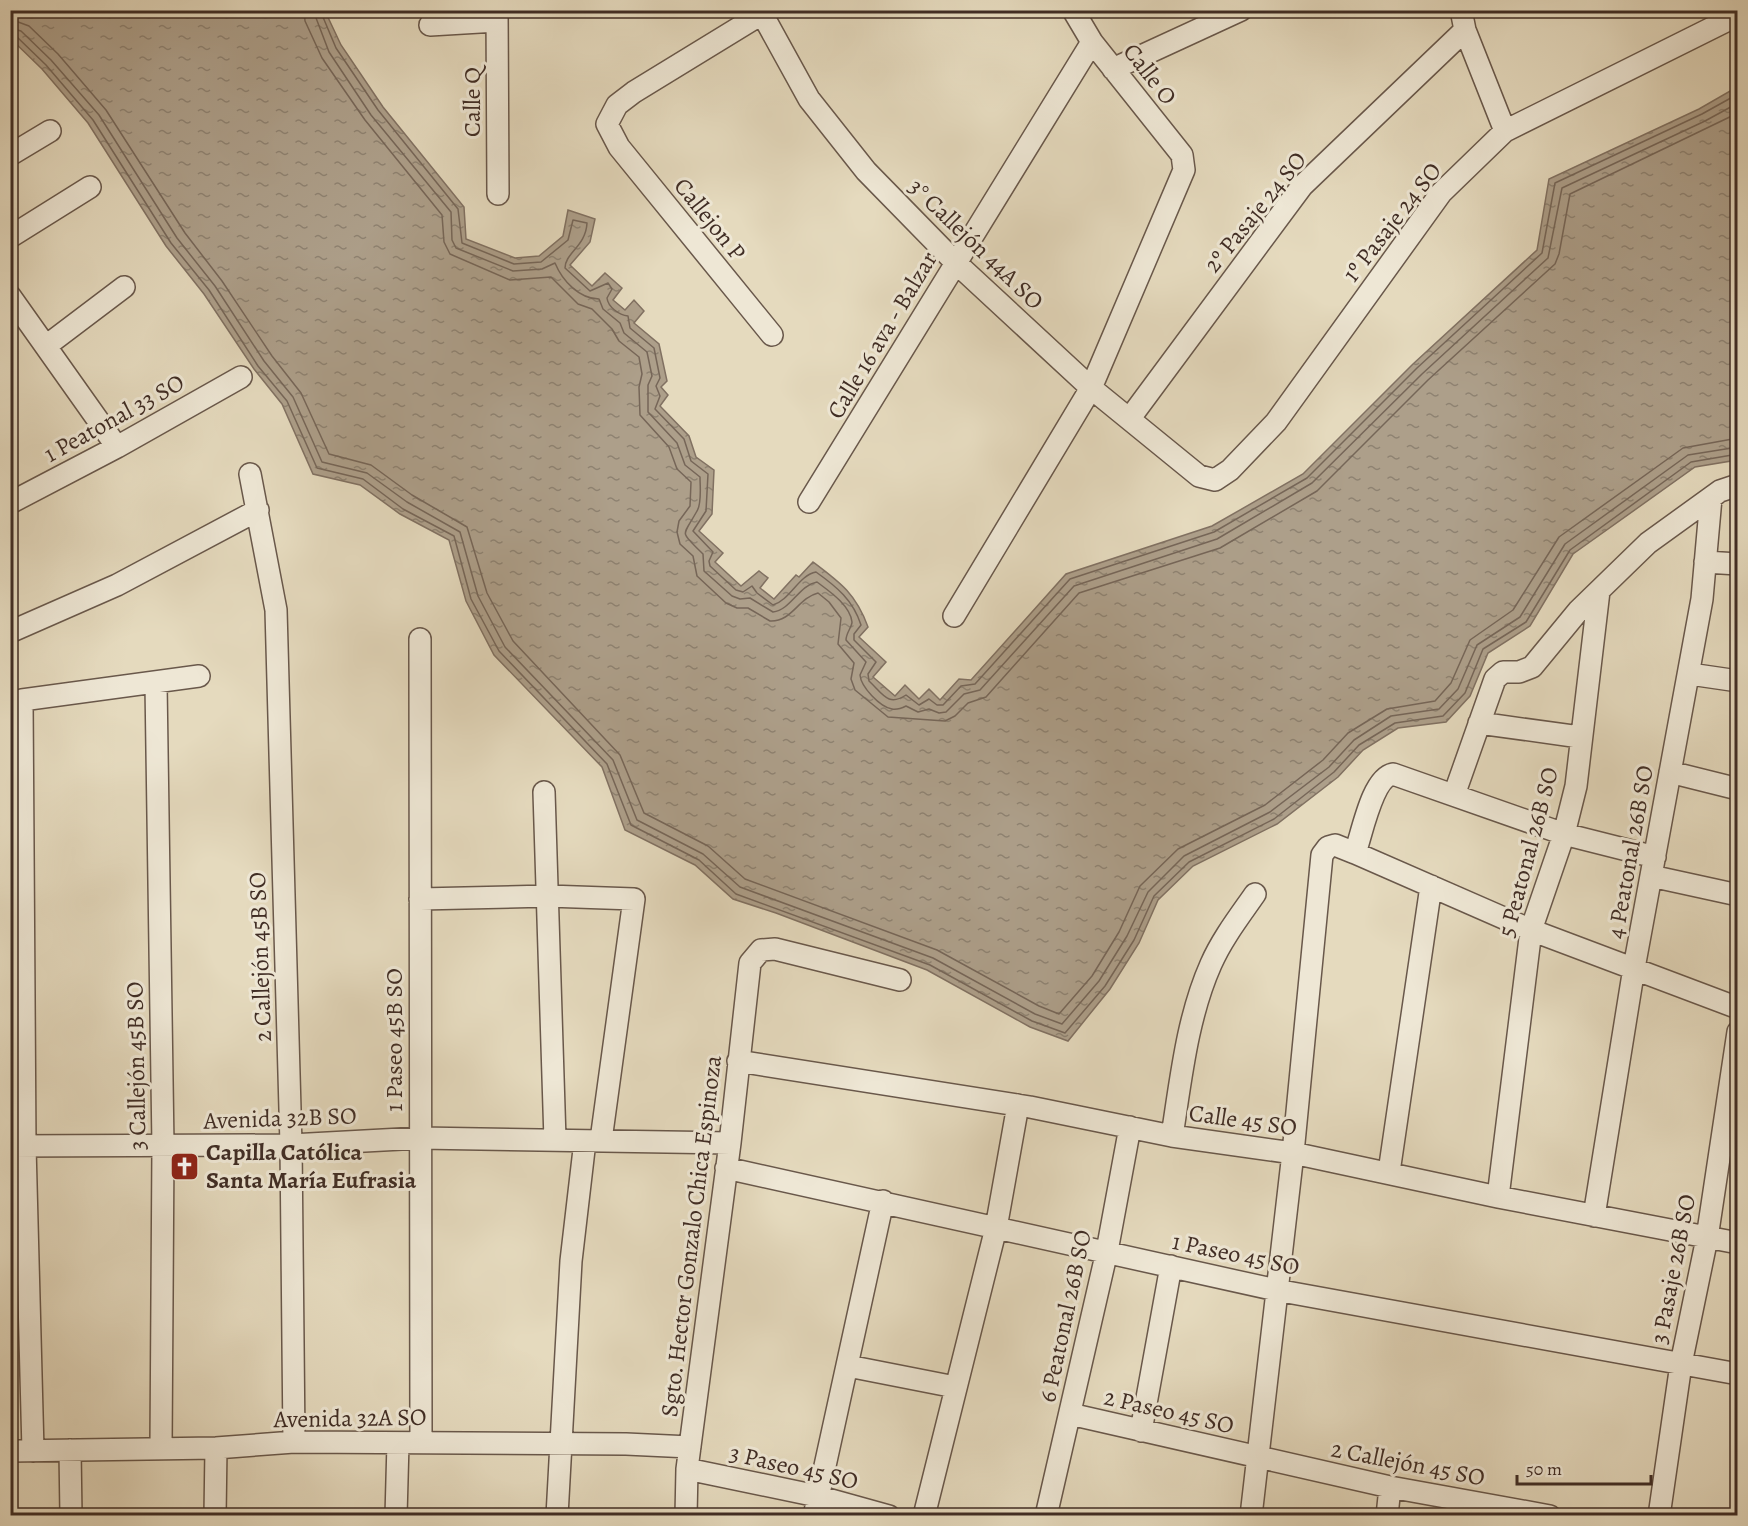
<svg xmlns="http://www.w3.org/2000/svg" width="1748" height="1526" font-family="Alegreya,serif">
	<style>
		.water { fill: url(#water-ripples); stroke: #817162; stroke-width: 1.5 }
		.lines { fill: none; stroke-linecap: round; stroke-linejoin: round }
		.shore { stroke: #766658; stroke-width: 1.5 }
		.street-casing { stroke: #69584b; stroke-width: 24 }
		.street { stroke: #eee7d5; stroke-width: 21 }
		.labels { text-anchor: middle; stroke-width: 6; stroke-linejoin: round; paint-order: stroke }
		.street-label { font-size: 24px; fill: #402d25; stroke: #eee7d5 }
		.poi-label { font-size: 24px; font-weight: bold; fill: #402d25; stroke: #eee7d5; text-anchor: start }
	</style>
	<defs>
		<pattern id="water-ripples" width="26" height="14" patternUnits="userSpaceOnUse" patternTransform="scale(1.5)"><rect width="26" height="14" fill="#ad9f8a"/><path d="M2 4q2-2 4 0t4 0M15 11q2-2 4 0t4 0" fill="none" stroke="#8e8271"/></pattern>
	</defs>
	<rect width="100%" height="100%" fill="#e5dabe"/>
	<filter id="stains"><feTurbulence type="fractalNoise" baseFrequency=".00333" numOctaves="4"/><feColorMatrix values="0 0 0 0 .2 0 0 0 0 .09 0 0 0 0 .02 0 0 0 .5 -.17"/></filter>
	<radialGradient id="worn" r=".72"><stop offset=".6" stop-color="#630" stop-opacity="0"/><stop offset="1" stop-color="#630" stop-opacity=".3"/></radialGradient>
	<path class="water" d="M10 11H325L341 45 383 107 464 207 466 239 515 258 539 256 563 236 568 210 595 219 590 242 570 265 592 286 605 273 622 288 613 300 625 310 634 300 644 311 634 323 659 344 667 381 661 387 668 395 660 406 689 436 696 457 714 470 712 514 699 531 723 553 715 562 741 586 759 571 768 578 760 588 774 599 796 575 799 577 813 562C841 583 856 594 868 627L859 637 886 662 873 677 895 696 905 685 919 699 929 689 940 700 959 679 971 680 1066 574 1212 526 1303 474 1413 364 1537 250 1549 179 1699 109 1737 87V460L1695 467 1573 554 1530 626 1488 653 1470 696 1446 722 1398 728 1363 750 1338 777 1277 824 1193 866 1158 900 1139 943 1110 989 1068 1041 1030 1027 927 970 776 913 733 899 695 865 625 830 602 767 494 655 466 601 449 540 400 514 360 485 313 474 282 404 254 369 204 294 166 246 88 123 42 69 11 39Z"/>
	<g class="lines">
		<path class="shore" d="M304 10 305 21 322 58 365 120 442 215 444 242 450 254 510 280 551 277 578 304 592 309 612 329 619 341 639 357 642 374 639 387 640 415 669 447 677 469 691 482 690 506 679 521 677 532 680 544 693 556 697 576 726 603 737 608H748L770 621C792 622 798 598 818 593L829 602 841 618 838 644 854 663 851 679 855 690 888 717 945 721 955 716 968 703 986 697 1079 593 1220 548 1317 491 1428 380 1555 264 1559 254 1570 194 1738 113
			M313 10 329 52 371 115 451 212 452 240 456 248 513 271 542 269 555 263C562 280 579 299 599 299L603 309 620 323 624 333 647 352 652 376 648 385V412L677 443 685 465 700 477C700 487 702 503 697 511 682 538 679 530 703 554L704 571 732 596 740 599 750 598 773 612C791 610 799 585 817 582 829 591 850 605 852 622 852 627 846 633 846 640L866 662 860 675C861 687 880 707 892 709 897 710 902 708 906 706L918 712 929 709 939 713 946 712 964 694 980 690 1074 586 1217 539 1312 483 1422 374 1548 258 1562 188 1705 121 1738 103
			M320 10 336 48 378 110 458 209 462 243 514 264 541 262 568 240 573 220 587 223C586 246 565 253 565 268L590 291 608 283 612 289 607 298C608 307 619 315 628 316L630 328 654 348 660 378 656 386 660 396 655 409 684 439 691 461 708 474 706 511 693 531 713 552 709 561 710 566 736 590 743 592 752 586 757 593 773 605C790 600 799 575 816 572 837 587 853 600 861 625L854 634V640L876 662 868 674 869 681C883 694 888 707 906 695L919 705 929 699 937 705H943L961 686 975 684 1070 579 1214 532 1307 478 1417 368 1542 253 1555 183 1702 114 1738 94
			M10 19 29 26 58 54 106 110 185 233 222 281 272 356 301 393 329 454 371 465 412 495 467 527 487 593 513 641 620 755 644 813 708 846 745 879 937 950 1039 1006 1059 1014 1092 976 1119 932 1140 886 1178 849 1265 805 1323 760 1348 733 1387 709 1435 701 1451 683 1470 640 1513 610 1559 537 1683 448 1738 438
			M10 28 21 31 51 60 99 115 177 238 215 286 264 361 293 397 322 462 367 473 407 502 460 532 478 596 505 647 613 760 637 820 703 854 740 887 933 958 1035 1014 1062 1024 1099 981 1127 936 1148 892 1184 856 1270 812 1329 767 1354 740 1391 716 1439 709 1458 689 1477 645 1520 617 1565 544 1688 455 1738 447
			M10 36 17 37 46 65 93 120 171 243 209 290 258 366 287 401 317 468 363 479 403 509 454 536 471 599 499 651 607 764 631 825 699 860 736 894 930 965 1032 1021 1065 1033 1105 986 1134 940 1154 896 1189 862 1274 819 1334 772 1359 745 1395 723 1443 716 1465 693 1483 649 1526 622 1570 550 1691 462 1738 454"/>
		<defs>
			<path id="street" d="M497 10 498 194
				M760 10 809 99 866 171 956 263 1091 388 1199 476 1215 480 1230 470 1276 422 1441 193 1505 131 1738 15
				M768 10 634 92 617 105 607 124 619 147 772 335
				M1461 10 1465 30 1505 131
				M430 25 497 21
				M1113 69 1241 10
				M10 155 50 131
				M10 237 90 187
				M10 296 117 447
				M46 346 124 287
				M1130 418 1302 186 1465 30
				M250 474 276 610 291 1145 294 1442
				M809 502 1092 42
				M10 503 117 447 241 377
				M1705 562 1738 564
				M954 616 1091 388 1184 170 1182 155 1092 42 1073 10
				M10 632 117 585 258 510
				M420 639 421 1442
				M1690 674 1738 681
				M156 684 163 1146 161 1448
				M22 700 25 1146 33 1451
				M11 706 22 700 199 676
				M1479 723 1580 737
				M1670 772 1738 789
				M544 792 555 1140
				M1454 795 1495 679 1503 672H1519L1532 667 1579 610 1648 543 1720 491 1738 485
				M1355 853C1362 834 1372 778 1393 774L1564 834 1655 857
				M1651 876 1738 895
				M420 899 548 896 634 899 601 1140
				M738 1061 1030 1107 1172 1136 1293 1153 1498 1197 1738 1243
				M1172 1136C1181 1079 1187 1018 1211 964 1222 939 1239 917 1255 894
				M10 1146 291 1145 420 1138 730 1143
				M726 1168 1276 1290 1738 1374
				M1389 1172 1431 886
				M1498 1197 1531 930 1564 834 1576 786 1599 591
				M1594 1216 1634 968 1702 599 1711 498
				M848 1366 955 1387
				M1070 1414 1390 1487 1550 1516
				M1141 1431 1171 1266
				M70 1450 71 1516
				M10 1451 216 1448 294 1442 626 1444 690 1447
				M687 1469 817 1496 889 1516
				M215 1516 216 1448
				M396 1516 398 1443
				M557 1516 571 1261 585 1141
				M686 1516 687 1469 730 1143 750 963 761 950 775 949 900 980
				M814 1516 883 1201
				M924 1516 996 1228 1018 1105
				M1046 1516 1107 1251 1130 1127
				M1251 1516 1293 1153 1322 855 1328 847 1335 845 1355 853 1531 930 1738 1008
				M1387 1516 1390 1487
				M1659 1516 1681 1364 1707 1238 1738 1032"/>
		</defs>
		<use href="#street" class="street-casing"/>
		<use href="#street" class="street"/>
	</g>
	<defs>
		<symbol id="church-square" viewBox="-11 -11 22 22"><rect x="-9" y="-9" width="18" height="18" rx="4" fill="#8f2418" stroke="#eee7d5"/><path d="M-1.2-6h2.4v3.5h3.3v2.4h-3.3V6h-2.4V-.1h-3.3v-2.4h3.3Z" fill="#fff"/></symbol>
	</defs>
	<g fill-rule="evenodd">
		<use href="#church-square" x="168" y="1150" width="33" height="33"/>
	</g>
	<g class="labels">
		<g class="street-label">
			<text transform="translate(1150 74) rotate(52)" y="8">Calle O</text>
			<text transform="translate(472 102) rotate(-90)" y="8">Calle Q</text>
			<text transform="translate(1255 212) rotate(-51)" y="8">2º Pasaje 24 SO</text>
			<text transform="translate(710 219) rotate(51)" y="8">Callejon P</text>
			<text transform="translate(1392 222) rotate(-52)" y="8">1º Pasaje 24 SO</text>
			<text transform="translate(976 244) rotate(44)" y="8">3° Callejón 44A SO</text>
			<text transform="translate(882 335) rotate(-59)" y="8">Calle 16 ava - Balzar</text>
			<text transform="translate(114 418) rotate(-29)" y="8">1 Peatonal 33 SO</text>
			<text transform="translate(1528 852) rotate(-75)" y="8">5 Peatonal 26B SO</text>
			<text transform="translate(1630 852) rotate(-80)" y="8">4 Peatonal 26B SO</text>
			<text transform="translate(260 957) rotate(-92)" y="8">2 Callejón 45B SO</text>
			<text transform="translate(394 1040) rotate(-90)" y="8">1 Paseo 45B SO</text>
			<text transform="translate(136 1066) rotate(-91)" y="8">3 Callejón 45B SO</text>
			<text transform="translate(280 1118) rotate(-2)" y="8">Avenida 32B SO</text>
			<text transform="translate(1243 1120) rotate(8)" y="8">Calle 45 SO</text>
			<text transform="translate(691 1236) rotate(-83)" y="8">Sgto. Hector Gonzalo Chica Espinoza</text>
			<text transform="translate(1236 1254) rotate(12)" y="8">1 Paseo 45 SO</text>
			<text transform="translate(1673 1269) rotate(-79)" y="8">3 Pasaje 26B SO</text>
			<text transform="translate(1065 1316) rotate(-78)" y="8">6 Peatonal 26B SO</text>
			<text transform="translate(1169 1411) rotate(13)" y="8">2 Paseo 45 SO</text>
			<text transform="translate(350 1418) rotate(-1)" y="8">Avenida 32A SO</text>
			<text transform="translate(1408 1463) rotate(11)" y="8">2 Callejón 45 SO</text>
			<text transform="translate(794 1467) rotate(13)" y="8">3 Paseo 45 SO</text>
		</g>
		<g class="poi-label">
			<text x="206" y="1160">Capilla Católica<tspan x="206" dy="28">Santa María Eufrasia</tspan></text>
		</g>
	</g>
	<rect width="1748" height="1526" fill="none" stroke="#e5dabe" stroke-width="36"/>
	<rect x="12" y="12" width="1724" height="1502" fill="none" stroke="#402d25" stroke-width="3"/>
	<rect x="18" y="18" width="1712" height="1490" fill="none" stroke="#402d25" stroke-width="1.5"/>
	<path d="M1517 1475v9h134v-9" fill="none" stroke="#402d25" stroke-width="3"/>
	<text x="1526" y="1475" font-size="18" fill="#402d25" stroke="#eee7d5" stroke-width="4.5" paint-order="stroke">50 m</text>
	<rect width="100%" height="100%" filter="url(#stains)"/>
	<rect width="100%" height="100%" fill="url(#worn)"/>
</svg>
